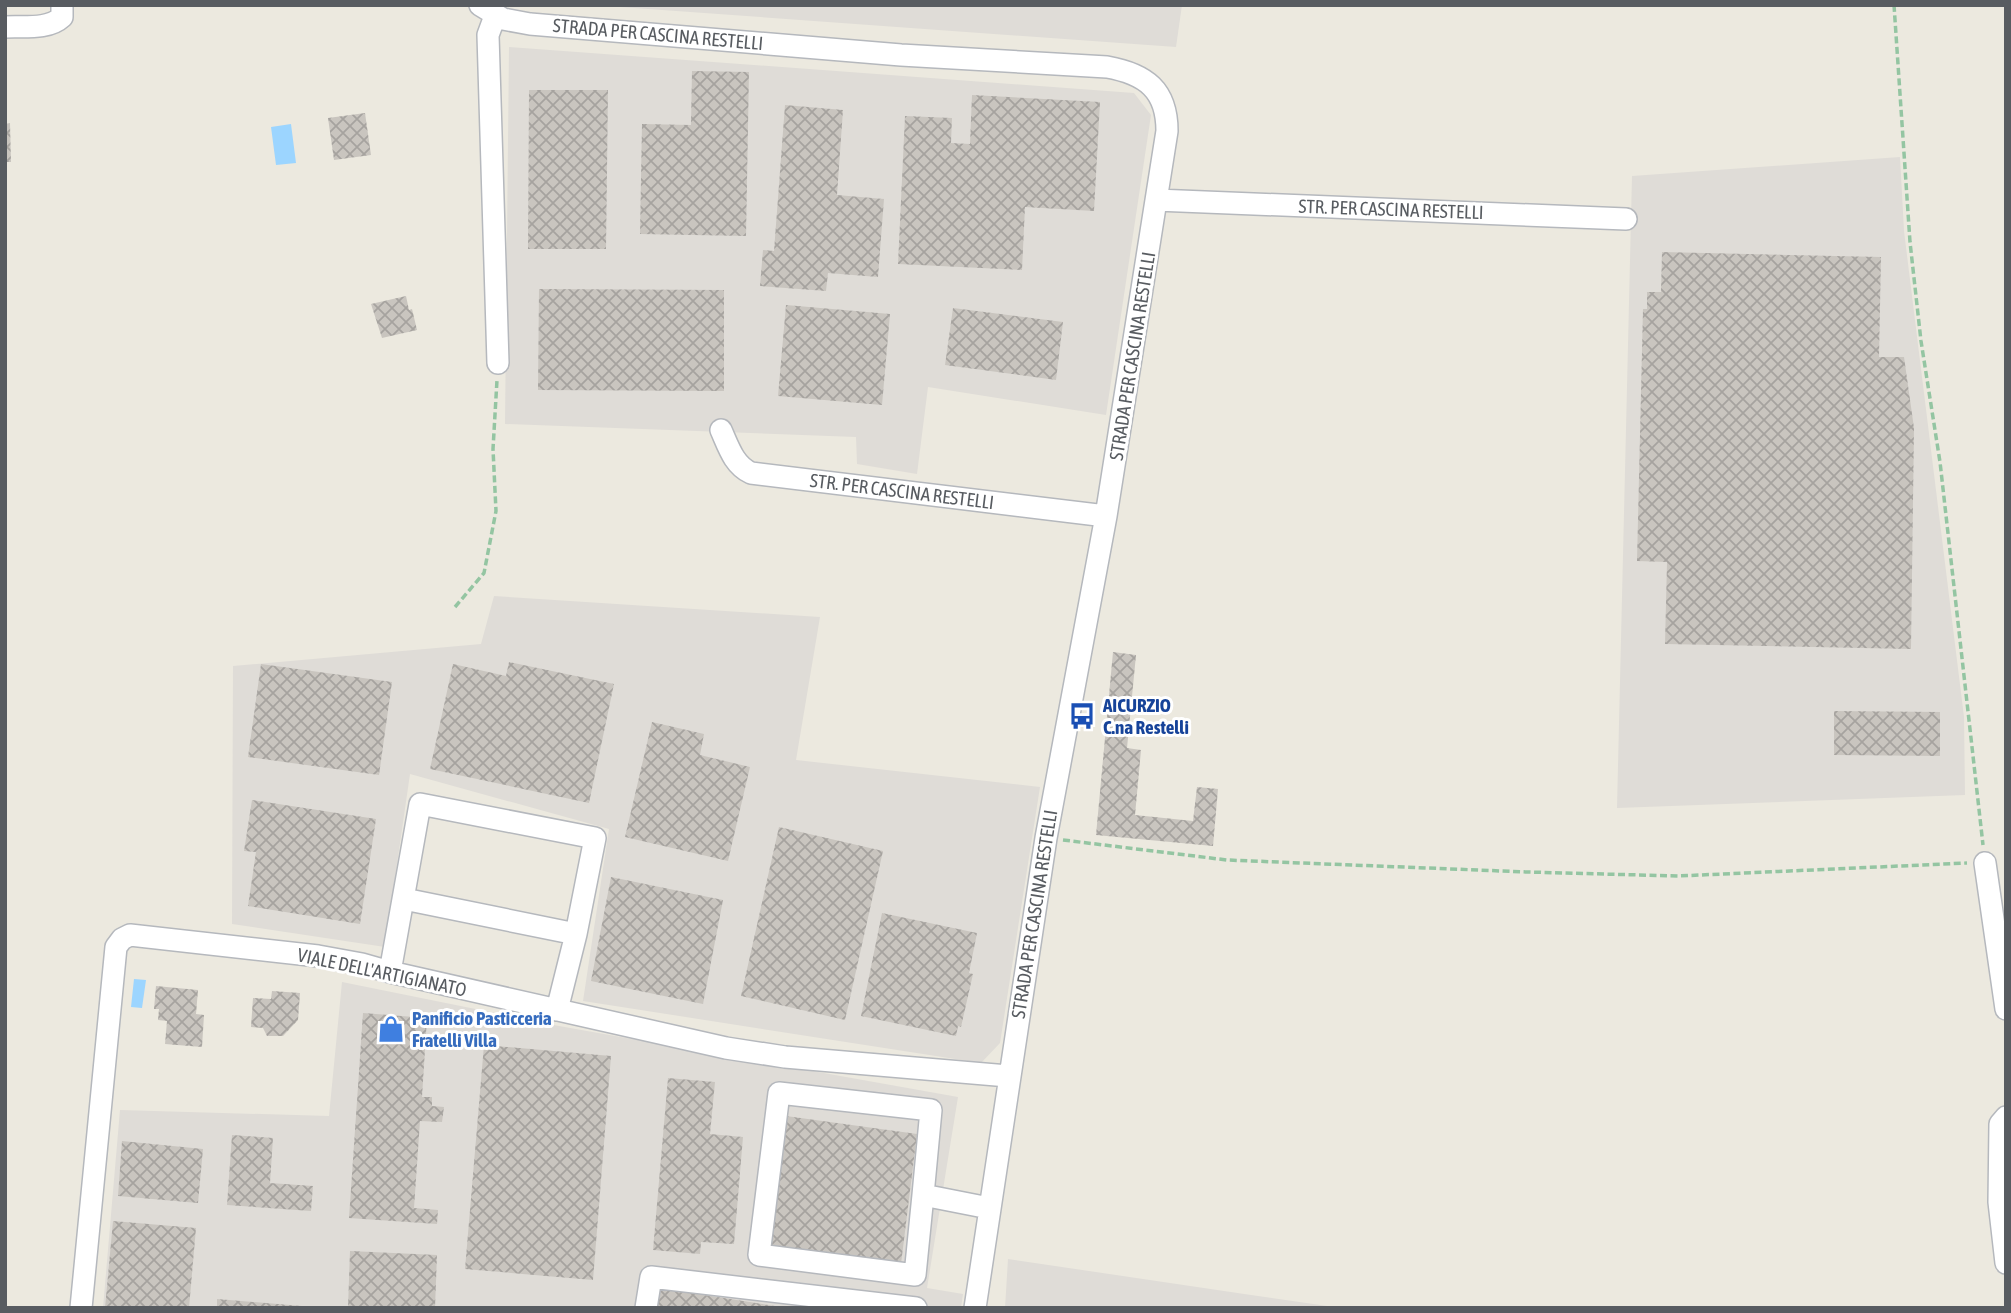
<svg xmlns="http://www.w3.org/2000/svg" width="2011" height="1313" font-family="'Asap Condensed',sans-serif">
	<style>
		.industrial { fill: #dfdcd7 }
		.water { fill: #9cd5ff }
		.building { fill: url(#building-cross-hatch) }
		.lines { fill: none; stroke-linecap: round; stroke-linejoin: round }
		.minor-casing { stroke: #b5b8bd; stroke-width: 24 }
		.path { stroke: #94c5a2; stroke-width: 3.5; stroke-dasharray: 7 3.5; stroke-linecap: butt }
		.minor { stroke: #fff; stroke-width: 21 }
		.labels { text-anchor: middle; stroke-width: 6; stroke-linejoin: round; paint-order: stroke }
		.street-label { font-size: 19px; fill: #585c61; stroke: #fff }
		.transit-label { font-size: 19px; font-weight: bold; fill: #164399; stroke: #fff; text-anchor: start }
		.shop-label { font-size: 19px; font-weight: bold; fill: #366cbe; stroke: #fff; text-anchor: start }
	</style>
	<defs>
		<pattern id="building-cross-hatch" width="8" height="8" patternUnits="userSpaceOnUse" patternTransform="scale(1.75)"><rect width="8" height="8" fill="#c9c5bf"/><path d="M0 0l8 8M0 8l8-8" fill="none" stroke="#a6a39f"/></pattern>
	</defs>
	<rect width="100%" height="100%" fill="#ece9df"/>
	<path class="industrial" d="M592 5H1182L1176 47Z
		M509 47 1134 93 1151 115 1106 415 928 387 917 474 857 464 856 437 505 424Z
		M1900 157 1904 231 1964 717 1965 795 1617 808 1632 176Z
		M494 596 820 617 796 760 1040 787 1000 1043 981 1063 583 1001 609 829 410 774 385 947 232 924 233 666 481 644Z
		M342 982 559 1026 958 1097 927 1288 963 1294 961 1308H103L120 1110 329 1116Z
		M1008 1259 1251 1295 1341 1308H1005Z"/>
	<path class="water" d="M291 124 296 163 276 165 271 127Z
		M134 979 146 980 142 1008 131 1007Z"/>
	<path class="building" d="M692 71 749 72 746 236 640 234 642 124 691 125Z
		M529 90H608L606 249H528Z
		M972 95 1100 102 1094 211 1025 207 1022 270 898 264 905 116 952 118 951 143 970 144Z
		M785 105 843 110 837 195 884 199 878 277 828 273 826 291 760 286 763 250 774 251Z
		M365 113 371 155 334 160 328 118Z
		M10 123 11 162H5V124Z
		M1662 252 1881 257 1879 357H1904L1914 428 1911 649 1665 644 1667 562 1637 561 1643 309H1647V292H1661Z
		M539 289 724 290V391L538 390Z
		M406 296 409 310 412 309 417 330 382 338 371 304Z
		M786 305 890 314 882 405 778 396Z
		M953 308 1063 322 1056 380 945 365Z
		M1113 652 1136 655 1127 748 1141 750 1135 815 1193 821 1197 787 1218 789 1213 846 1096 835Z
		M509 662 614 684 589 803 430 769 453 664 506 676Z
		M261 664 392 682 379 775 248 757Z
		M1834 711 1940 712V756L1834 755Z
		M652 722 704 734 700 755 750 767 728 861 625 837Z
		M252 800 376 819 360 924 248 906 256 852 244 851Z
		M779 827 883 851 845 1020 741 996Z
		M611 877 723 900 703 1004 591 981Z
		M882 913 977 933 969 973 973 974 961 1027 958 1026 956 1036 861 1016Z
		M156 986 198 990 196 1014 204 1015 202 1047 165 1044 167 1021 158 1020 159 1009H154Z
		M272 991 300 993 298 1020 283 1036H267L263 1028 251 1027 253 998 271 999Z
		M363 1013 427 1018 422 1097H432V1106L444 1107 442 1122 420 1121 414 1208 438 1210 437 1224 349 1218Z
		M484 1045 611 1056 593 1280 465 1269Z
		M668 1078 715 1082 710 1134 743 1137 734 1244 701 1242 700 1254 653 1250Z
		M786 1116 917 1134 901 1264 769 1246Z
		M232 1135 273 1138 270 1183 313 1186 311 1211 227 1205Z
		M122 1141 203 1149 198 1203 118 1196Z
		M113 1221 196 1228 189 1308H105Z
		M350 1251 437 1255 435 1308H348Z
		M660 1288 775 1306V1308H657Z
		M217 1299 302 1306V1308H217Z"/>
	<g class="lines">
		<defs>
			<path id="minor" d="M480 5 503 19 530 24 901 55 1107 67C1146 74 1167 90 1167 131L1106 516 1046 838 975 1308
				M495 16 488 35 498 363
				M5 27C24 26 48 30 62 17V5
				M1156 200 1626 219
				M721 430C729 448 734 465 751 473L1106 516
				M1985 863 2006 1009
				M404 899 576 934
				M390 972 420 804 595 838 576 934 557 1010
				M2006 1117 2000 1124 1999 1202 2006 1263
				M923 1195 931 1110 779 1093 759 1255 915 1275 923 1195 989 1208
				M81 1308 116 947 122 939 130 935 318 956 362 964 390 972 726 1048 785 1057 1008 1076
				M646 1308 651 1277 916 1308"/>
		</defs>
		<use href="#minor" class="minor-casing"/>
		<path class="path" d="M1894 5 1910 242 1921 341 1940 462 1983 845
			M455 607 484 573 496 511 493 449 497 380
			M1063 840 1227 860 1527 872 1678 876 1967 863"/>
		<use href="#minor" class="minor"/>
	</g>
	<defs>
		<symbol id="bus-bare" viewBox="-9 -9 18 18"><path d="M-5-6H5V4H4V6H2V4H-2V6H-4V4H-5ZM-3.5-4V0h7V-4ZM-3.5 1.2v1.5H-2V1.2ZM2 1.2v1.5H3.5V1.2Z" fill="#1a4fb4" stroke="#fff" stroke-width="2.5" paint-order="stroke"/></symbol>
		<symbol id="shop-bare" viewBox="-9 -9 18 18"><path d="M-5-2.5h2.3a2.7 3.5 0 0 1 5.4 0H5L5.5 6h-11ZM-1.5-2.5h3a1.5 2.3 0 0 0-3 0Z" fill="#3f7fe0" stroke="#fff" stroke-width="2.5" paint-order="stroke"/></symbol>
	</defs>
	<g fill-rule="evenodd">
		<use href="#bus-bare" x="1063" y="697" width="38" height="38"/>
		<use href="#shop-bare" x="372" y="1010" width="38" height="38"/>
	</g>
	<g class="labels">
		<g class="street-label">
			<text transform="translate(658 34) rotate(5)" y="7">STRADA PER CASCINA RESTELLI</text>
			<text transform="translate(1391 209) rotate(2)" y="7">STR. PER CASCINA RESTELLI</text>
			<text transform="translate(1132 356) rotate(-81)" y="7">STRADA PER CASCINA RESTELLI</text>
			<text transform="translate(902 491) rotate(7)" y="7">STR. PER CASCINA RESTELLI</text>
			<text transform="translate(1034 914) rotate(-81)" y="7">STRADA PER CASCINA RESTELLI</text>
			<text transform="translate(382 972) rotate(12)" y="7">VIALE DELL'ARTIGIANATO</text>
		</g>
		<g class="transit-label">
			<text x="1103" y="712">AICURZIO<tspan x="1103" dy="22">C.na Restelli</tspan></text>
		</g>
		<g class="shop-label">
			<text x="412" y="1025">Panificio Pasticceria<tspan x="412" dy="22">Fratelli Villa</tspan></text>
		</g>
	</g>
	<rect width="2011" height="1313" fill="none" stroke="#585c61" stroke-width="14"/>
</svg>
